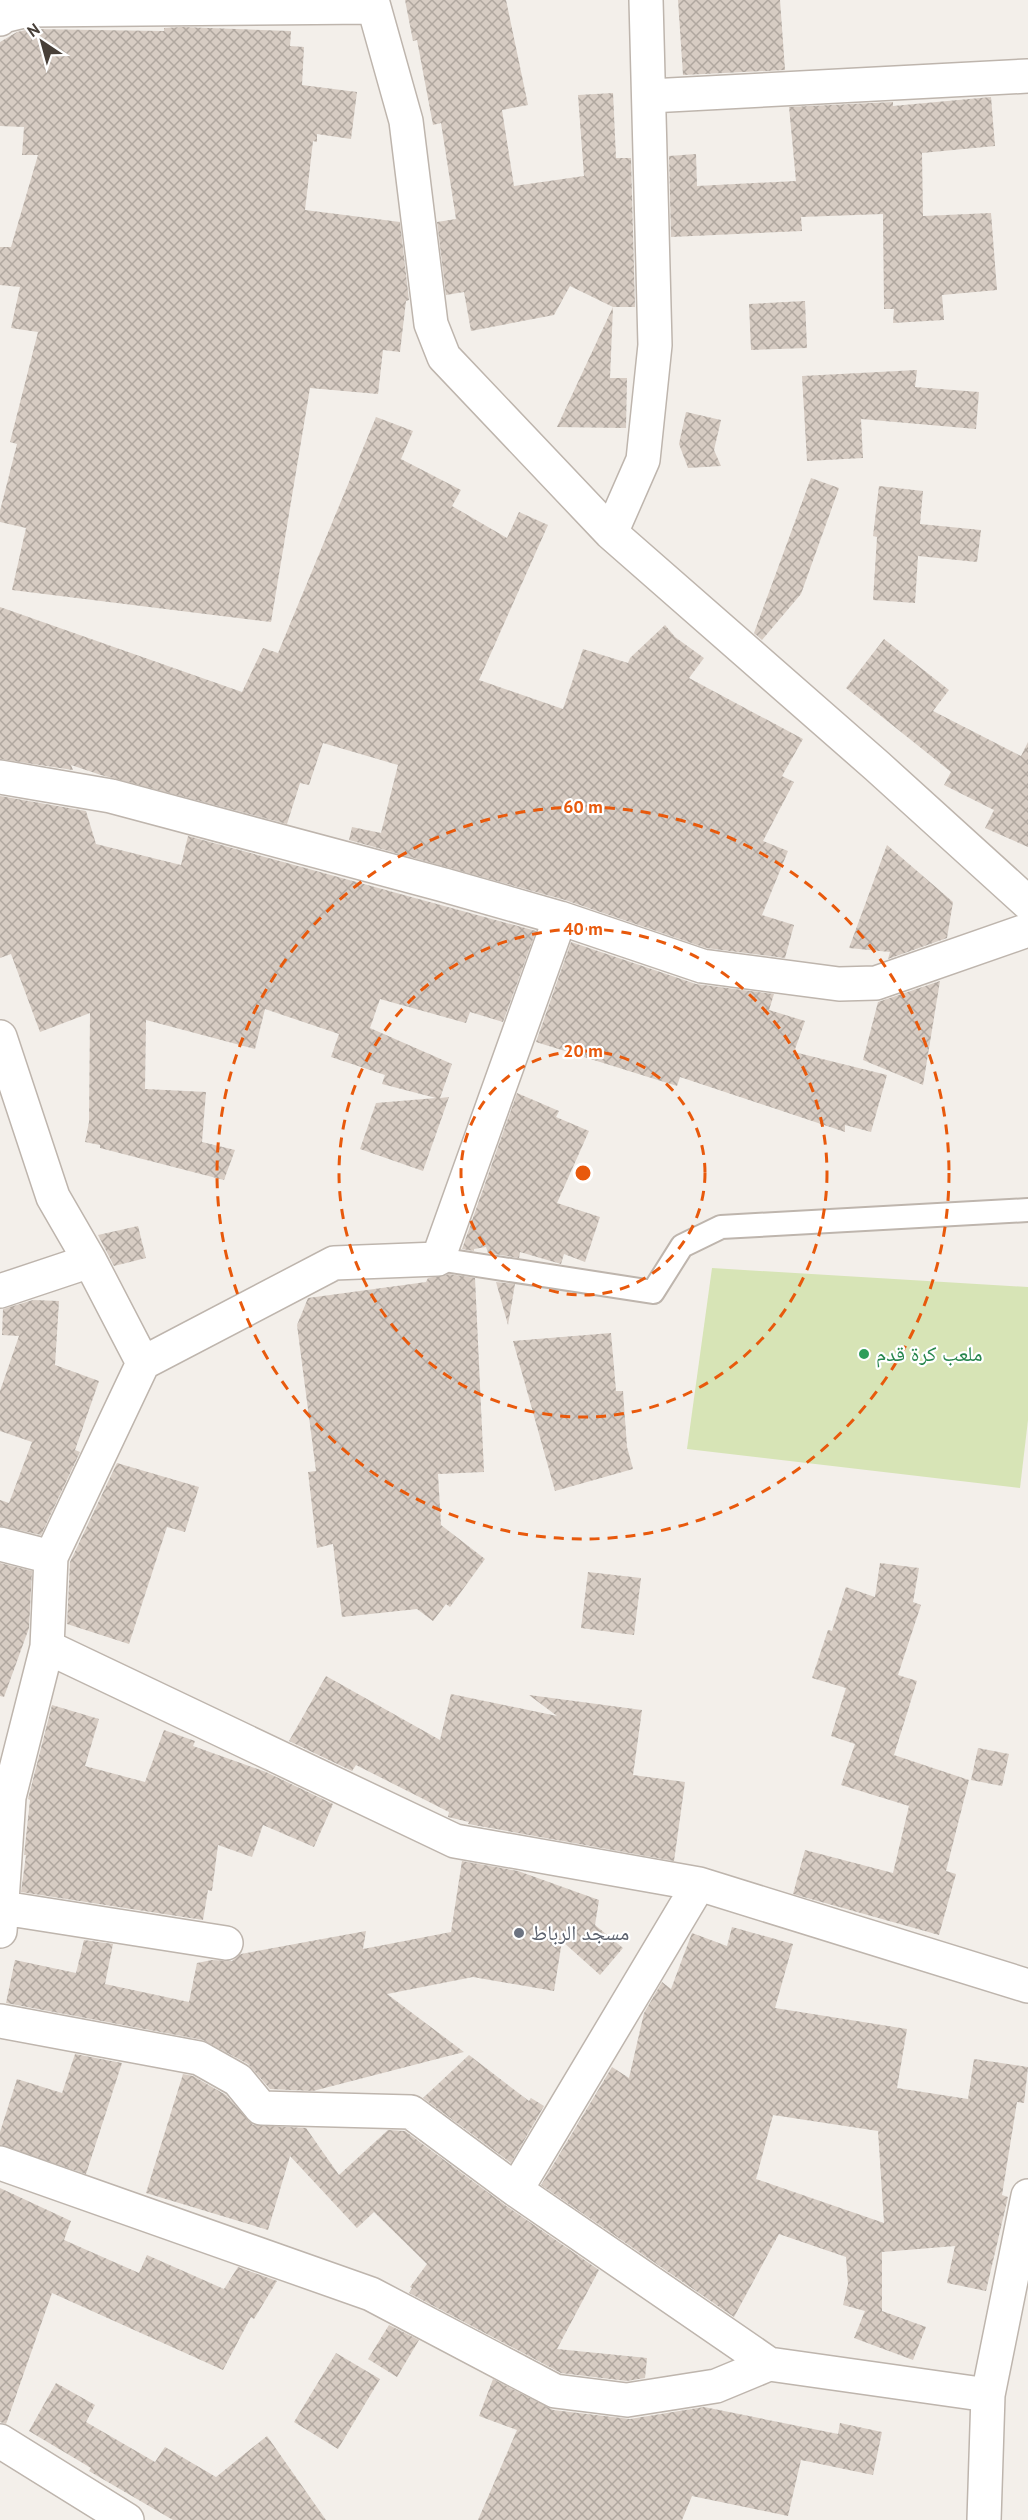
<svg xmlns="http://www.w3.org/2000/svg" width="1028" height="2520" font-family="'PT Sans','Noto Naskh Arabic',sans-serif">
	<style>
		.green { fill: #d7e4b6 }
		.building { fill: url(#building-cross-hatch); fill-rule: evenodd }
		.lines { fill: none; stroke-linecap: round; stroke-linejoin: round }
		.service-casing { stroke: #beb5ad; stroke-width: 26 }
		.minor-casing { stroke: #beb5ad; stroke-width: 36 }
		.service { stroke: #fff; stroke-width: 22 }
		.minor { stroke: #fff; stroke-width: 33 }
		.ring { fill: none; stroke: #e8590c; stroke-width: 3; stroke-dasharray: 10 8 }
		.leisure-dot { fill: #2e9e5b; stroke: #fff; stroke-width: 2 }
		.worship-dot { fill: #6b7280; stroke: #fff; stroke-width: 2 }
		.labels { text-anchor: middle; stroke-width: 4.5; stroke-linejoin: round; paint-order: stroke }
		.leisure-label { font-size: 21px; fill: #27864d; stroke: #fff; text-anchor: start }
		.worship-label { font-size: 21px; fill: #5b616d; stroke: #fff; text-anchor: start }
		.centre { fill: #e8590c; stroke: #fff; stroke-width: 3 }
		.ring-label { font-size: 18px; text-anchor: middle; font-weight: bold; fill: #e8590c; stroke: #fff; stroke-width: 4.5; stroke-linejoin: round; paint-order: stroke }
	</style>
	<defs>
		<pattern id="building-cross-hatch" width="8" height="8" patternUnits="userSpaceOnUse" patternTransform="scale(1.5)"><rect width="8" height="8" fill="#d7ccc3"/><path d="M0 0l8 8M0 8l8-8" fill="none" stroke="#b0a79f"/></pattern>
	</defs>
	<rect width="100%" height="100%" fill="#f3efea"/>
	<path class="green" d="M712 1268 1028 1287V1420L1020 1488 687 1449Z"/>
	<path class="building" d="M405 0H506L528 105 502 110 514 186 584 176 578 95 613 93 616 158H631L635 307H613L610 378H627L626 428 557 427 613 307 570 286 554 315 471 331 464 292 446 295 437 222 456 219 441 123 433 125 417 40 413 41Z
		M678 0H780L785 70 683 75Z
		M182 27 291 31 290 46 304 47 302 85 357 92 351 139 317 134V142L313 141 305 210 400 222 409 300 406 301 400 352 383 350 378 394 310 388 271 622 12 590 26 528 0 522V511L17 444 10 442 38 332 11 328 20 287 0 285V247H11L38 155H22L24 127 0 126V42L17 32 30 29 164 31V28Z
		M991 97 995 146 922 153 923 216 991 213 997 290 942 295 944 320 893 323 894 309H884L883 214 801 217 802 231 671 237 669 156 696 154 697 186 796 181 789 107 893 102V106Z
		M805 301 807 348 751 350 749 304Z
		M917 370 915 387 979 392 976 429 861 419 863 458 807 461 802 376Z
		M686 412 721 420 714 450 721 466 688 468 679 444Z
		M376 417 413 431 401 459 461 490 452 506 507 538 519 512 548 525 479 680 563 709 583 649 628 663 630 658 665 625 675 637 704 658 689 678 803 739 782 776 794 782 763 841 788 851 762 915 794 925 785 958 706 948 565 900 349 840 352 827 381 833 398 765 323 743 309 785 300 783 287 824 101 775 71 765 73 770 0 759V607L242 692 263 648 278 653Z
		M811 478 839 488 801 594 762 640 754 633Z
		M879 486 923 491 920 524 981 530 977 562 918 556 915 603 873 600 877 537 873 536Z
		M884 639 949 690 933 711 1021 756 1028 742V847L985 828 994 810 944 785 951 772 846 688Z
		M0 796 86 811 96 844 181 865 188 836 536 931 503 1022 470 1012 466 1023 380 999 370 1028 452 1064 440 1098 449 1097 423 1171 360 1149 376 1103 436 1098 382 1084 385 1075 331 1057 339 1034 265 1009 255 1049 146 1020 145 1089 206 1092 202 1142 235 1150 224 1180 100 1148V1145L85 1142 89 1122 90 1013 40 1032 11 954 0 958Z
		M887 845 953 902 947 938 888 959 890 952 849 948Z
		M571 942 696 984 774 994 769 1010 805 1021 794 1052 887 1075 871 1132 845 1125V1132L680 1077 677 1086 536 1042Z
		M940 981 923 1085 863 1060 878 1002Z
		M517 1093 559 1111 556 1117 589 1131 557 1203 600 1217 585 1262 564 1254 561 1264 520 1252 519 1258 488 1253 486 1247 474 1249V1251L462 1249Z
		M138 1226 146 1258 114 1266 98 1235Z
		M449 1274 475 1278 484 1472 438 1474 441 1525 485 1559 450 1607 446 1604 433 1621 417 1609 342 1617 333 1544 317 1548 308 1472 316 1471 297 1325 308 1298 426 1282 428 1278Z
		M496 1282 515 1284 508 1325Z
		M33 1300 59 1301 55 1365 99 1381 75 1450 80 1452 41 1535 0 1526V1500L9 1503 32 1442 0 1431V1391L19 1336 2 1335 3 1309Z
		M611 1333 616 1391H623L627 1447 633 1469 555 1491 513 1341Z
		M117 1463 199 1487 185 1532 167 1527 129 1644 67 1624 70 1562Z
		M0 1563 32 1571 29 1628 4 1697 0 1696Z
		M880 1563 919 1568 913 1602 921 1605 898 1675 917 1681 894 1755 969 1780 946 1871 956 1874 939 1935 793 1894 805 1850 893 1873 909 1806 841 1785 855 1744 831 1736 846 1688 812 1678 828 1630 832 1631 846 1587 875 1597Z
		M588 1572 641 1578 634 1635 581 1628Z
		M326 1676 440 1740 451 1694 557 1716 529 1695 642 1710 633 1775 685 1782 674 1861 468 1824 469 1822 448 1817 449 1812 356 1765 352 1771 289 1741Z
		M52 1705 99 1719 85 1766 145 1782 164 1730 195 1741 193 1746 266 1772 333 1804 314 1847 263 1825 252 1857 218 1845 212 1891 208 1890 203 1920 21 1892 26 1855H24L30 1800 28 1799Z
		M978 1748 1009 1754 1002 1786 971 1780Z
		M462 1861 518 1871 599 1900 595 1925 623 1948 600 1975 562 1941 554 1991 473 1977 387 1994 464 2052 313 2091 270 2089 248 2064 203 2040 6 2003 15 1960 76 1973 84 1940 113 1944 105 1984 189 2002 197 1963 212 1960 232 1961 241 1954 366 1931 363 1949 451 1932Z
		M732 1927 793 1944 775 2008 907 2029 897 2088 968 2099 974 2059 1028 2067 1024 2103 1017 2102 1002 2195 1008 2197 986 2291 947 2283 955 2246 882 2252V2311L926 2327 913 2360 854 2338 865 2311 843 2305 848 2284 846 2257 779 2234 734 2317 541 2185 612 2067 629 2078 644 2013 662 1982 671 1989 692 1933 727 1946ZM773 2115 878 2131 884 2223 756 2179Z
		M75 2054 122 2063 86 2174 0 2145V2132L17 2079 62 2093Z
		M469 2055 529 2101 531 2098 544 2106 511 2163 423 2098Z
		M183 2074 193 2076 226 2095 253 2125 306 2128 339 2175 388 2130 405 2131 505 2205 599 2270 557 2349 647 2358 645 2378 627 2381 561 2373 409 2293 412 2288 410 2287 427 2264 374 2212 357 2228 290 2156 268 2230 146 2193Z
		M0 2188 71 2221 64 2240 139 2273 147 2255 224 2289 238 2267 277 2281 254 2319 251 2317 223 2370 52 2293 6 2424 0 2422Z
		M389 2325 419 2340 397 2377 368 2359Z
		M336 2353 380 2379 338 2449 294 2422Z
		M493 2379 553 2410 630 2419 704 2407 838 2434 840 2423 882 2432 873 2475 801 2460 788 2516 692 2496 682 2520H478L517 2430 479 2416Z
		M56 2383 95 2405 86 2422 155 2462 165 2447 216 2477 267 2436 326 2520H173L89 2471 91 2468 29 2431Z"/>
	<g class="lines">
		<defs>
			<path id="service" d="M438 1259 653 1292 682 1246 721 1227 1028 1210"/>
			<path id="minor" d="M372 0 406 121 431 324 444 357 611 533 877 766 1028 903
				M0 19 3 16 28 10 373 7
				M650 96 1028 76
				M611 533 643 460 655 345 646 0
				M0 777 111 796 444 885 560 918 702 966 839 984 876 983 1028 930
				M0 1037 53 1197 90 1261 143 1363 51 1557 47 1647 9 1797 0 1931
				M0 1291 90 1261
				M143 1363 334 1263 438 1259 560 918
				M0 1544 51 1557
				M47 1647 455 1841 699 1884 1028 1986
				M3 1908 226 1943
				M0 2021 199 2058 238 2080 261 2108 411 2112 516 2190 769 2364 988 2395
				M0 2163 371 2294 555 2391 627 2400 716 2386 769 2364
				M516 2190 699 1884
				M0 2441 127 2520
				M984 2520 988 2395 1028 2196"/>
		</defs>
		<use href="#service" class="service-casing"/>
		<use href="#minor" class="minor-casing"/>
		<use href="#service" class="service"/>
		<use href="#minor" class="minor"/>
	</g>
	<g class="ring">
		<circle cx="583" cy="1173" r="122"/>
		<circle cx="583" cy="1173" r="244"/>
		<circle cx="583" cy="1173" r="366"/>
	</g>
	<circle class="leisure-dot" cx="864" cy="1354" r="6"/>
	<circle class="worship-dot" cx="519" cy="1933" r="6"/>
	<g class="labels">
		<g class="leisure-label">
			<text x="876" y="1361">ملعب كرة قدم</text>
		</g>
		<g class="worship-label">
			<text x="531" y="1940">مسجد الرباط</text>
		</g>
	</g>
	<circle cx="583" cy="1173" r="9" class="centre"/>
	<g class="ring-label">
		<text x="583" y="813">60 m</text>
		<text x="583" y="935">40 m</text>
		<text x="583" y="1057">20 m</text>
	</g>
	<g transform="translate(42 42) rotate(324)" stroke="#ffffff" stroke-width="4.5" paint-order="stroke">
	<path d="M0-4.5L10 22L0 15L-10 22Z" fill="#473f38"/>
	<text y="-9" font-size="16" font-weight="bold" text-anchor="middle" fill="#473f38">N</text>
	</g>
</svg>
